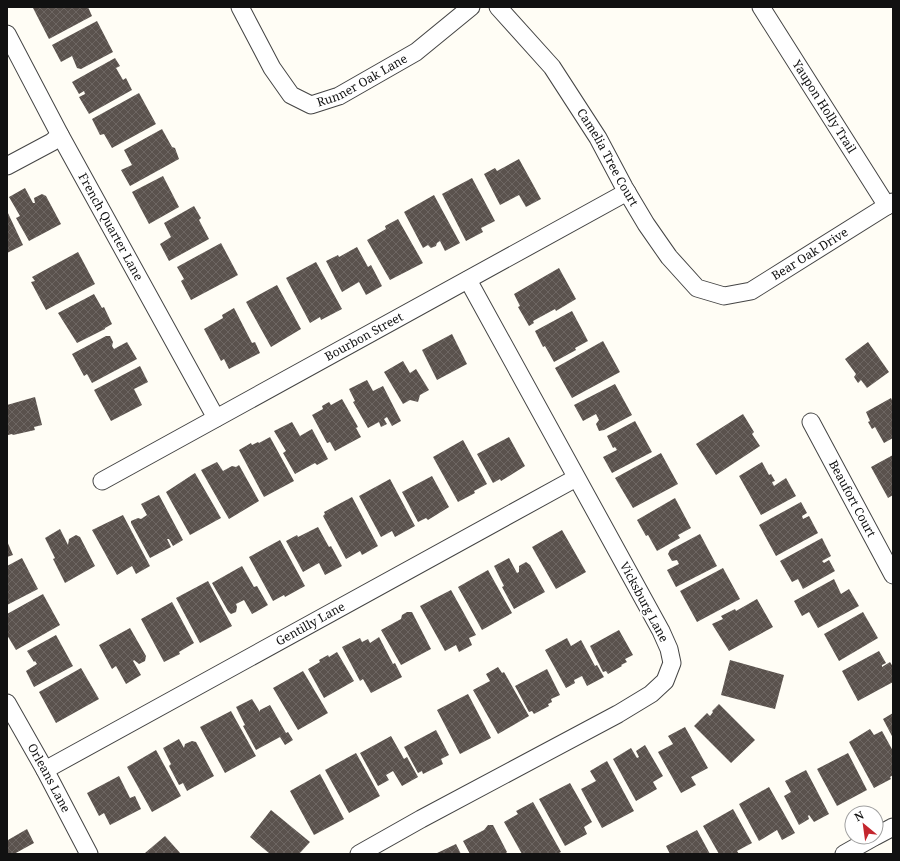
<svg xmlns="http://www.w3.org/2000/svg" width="900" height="861" font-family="'Noto Serif',serif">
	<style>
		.building { fill: url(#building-cross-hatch) }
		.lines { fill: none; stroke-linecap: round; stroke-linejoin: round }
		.minor-casing { stroke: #444; stroke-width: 19 }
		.minor { stroke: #fff; stroke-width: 17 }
		.labels { text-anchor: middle; stroke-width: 4; stroke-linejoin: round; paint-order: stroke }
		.street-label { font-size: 12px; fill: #111; stroke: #fff }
	</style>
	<defs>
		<pattern id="building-cross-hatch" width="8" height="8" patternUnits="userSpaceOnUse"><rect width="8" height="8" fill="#5a524d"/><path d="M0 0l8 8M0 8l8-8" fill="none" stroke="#6d6662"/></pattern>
	</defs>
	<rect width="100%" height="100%" fill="#fffdf5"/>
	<path class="building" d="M34 7H88L92 16 49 39 33 8Z
		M97 21 113 52 81 69 77 68 72 56 61 62 52 45Z
		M115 58 120 66 116 68 123 80 126 78 132 90 89 114 79 97 85 94 84 91 79 94 72 82Z
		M139 93 156 124 112 148 104 134 100 135 92 119Z
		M162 129 172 147 175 148 179 159 130 186 121 170 132 165 124 150Z
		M519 159 541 199 526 207 519 195 500 205 484 174 495 168 497 171Z
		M163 176 179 207 149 224 132 192Z
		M472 178 495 221 481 228 483 232 466 241 442 194Z
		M25 188 33 203H35L34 198 42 194 46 196 61 224 29 241 16 218 20 216 9 197Z
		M434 195 460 243 445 251 440 241 437 243 436 246 431 248 428 245 423 248 404 212Z
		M194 206 201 218 199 220 209 239 169 261 160 244 171 237 164 223Z
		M7 211 23 245 7 253Z
		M398 219 423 263 390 280 367 240 386 229 385 226Z
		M221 243 238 275 191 300 181 281 184 279 177 267Z
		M357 247 368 267 371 265 382 286 366 295 359 282 342 292 326 261 338 255 339 257Z
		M78 252 95 284 46 310 31 282 35 281 32 277Z
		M316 262 342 309 321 320 320 317 310 323 286 278Z
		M559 268 576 299 556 311 555 309 533 321 534 323 529 326 518 307 520 306 514 294Z
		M277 285 301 329 271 347 246 302Z
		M94 294 102 308 104 307 112 324 105 328V329L77 343 58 313Z
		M234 308 252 343 255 342 260 353 229 369 224 359 221 361 204 329 223 318 222 315Z
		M572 311 588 341 575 348 576 350 554 362 545 346 543 347 535 331Z
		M452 334 467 364 437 380 422 350Z
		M106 336H110L113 342 112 346 114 349 127 342 137 359 92 383 87 374 84 376 72 354Z
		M603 341 620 372 572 398 555 368Z
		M868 342 889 372 867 388 861 380 858 383 854 377 856 374 845 359Z
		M403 361 410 373 416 369 429 390 420 395 418 402 410 400 403 404 384 372Z
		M140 366 148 382 134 389 142 405 111 421 94 390Z
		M367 380 373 391 383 386 401 421 392 426 387 417 384 419 387 424 381 427 379 422 368 428 353 402 355 401 349 389Z
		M615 384 632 415 604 430 599 431 596 424 599 420 596 414 583 421 574 405Z
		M35 397 42 425 34 427 35 430 13 435 12 434 8 435 7 405Z
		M891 398 893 403V438L884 443 875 427 872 429 868 422 870 421 866 412Z
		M342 399 358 427 356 428 361 437 335 451 330 442 327 443 312 415 323 409 322 406 329 402 331 405Z
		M743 414 754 432 752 434 760 446 716 475 696 444Z
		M635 421 652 452 612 473 603 457 617 450 615 447 613 448 607 436Z
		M292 422 300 436 312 429 328 459 317 465 315 463 295 474 283 453 286 451 274 431Z
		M270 437 294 481 264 497 239 450 251 443 252 445 258 442 259 443Z
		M509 437 525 466 501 481 500 479 493 483 477 454Z
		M463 440 487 484 474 491 475 493 458 502 433 457Z
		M661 453 678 484 633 508 615 478Z
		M893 455V495L888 498 871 467Z
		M217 462 223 471 232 466 236 467 239 465 259 501 229 519 201 470Z
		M762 462 769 475 771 474 775 481 772 482 774 486 786 478 796 496 761 515 739 476Z
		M195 473 221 518 190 535 166 492Z
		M432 476 449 507 428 520 426 518 418 522 402 492Z
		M390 479 415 526 395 537 392 531 381 537 359 496Z
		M159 495 183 540 173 546 169 539H167L171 547 150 558 131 523V521L138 518 141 519 147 515 141 504Z
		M352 497 378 546 362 555 360 551 346 559 323 516 325 514 324 512Z
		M675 498 691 528 678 535 680 538 657 551 648 535 646 536 637 520Z
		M801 502 807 513 802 516 803 519 809 516 818 533 776 556 759 525Z
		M123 515 150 566 136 574 132 566 117 575 92 530Z
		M318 527 329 547 331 546 342 566 325 575 319 563 303 572 286 541 297 535 298 537Z
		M60 529 68 545 69 539 76 535 80 537 95 566 65 583 53 559 55 558 45 538Z
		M562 530 586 572 556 589 532 547Z
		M700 534 717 566 676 587 667 570 679 564 677 560 672 561 668 554 670 550Z
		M822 538 831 556 822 561 824 563 829 560 835 571 803 589 798 579 792 582 780 561Z
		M280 540 305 586 285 597 284 595 273 601 249 557Z
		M7 541 13 555 7 557Z
		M22 558 38 589 7 605V566Z
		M509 558 517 573 519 572V566L526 562 530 565 545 592 514 609 502 587 504 586 494 566Z
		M242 566 254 587 257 586 268 605 252 614 244 600 236 604 237 607 236 612 231 614 228 611 212 583Z
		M723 568 740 599 697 622 680 591Z
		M488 570 512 613 482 630 458 587Z
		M834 579 841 594 849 589 859 606 818 628 809 612 802 616 794 601Z
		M208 581 232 626 200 643 176 598Z
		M451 590 476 635 469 638 472 645 459 652 456 645 445 651 420 606Z
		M43 594 60 625 16 650 7 635V614Z
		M757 599 773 627 729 651 712 624 723 619 721 616 735 609 736 611Z
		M172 602 194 643 179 652 180 654 164 662 141 619Z
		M407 612H412L431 649 401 665 381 630 401 619 402 615Z
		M863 612 878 638 839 661 824 634Z
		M130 628 146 656 145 661 139 664 134 660 133 661 141 675 126 684 116 666 112 669 99 645Z
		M619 630 633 655 625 659 627 662 621 665 622 666 608 674 606 671 603 672 590 646Z
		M56 635 73 666 34 687 26 671 37 664 35 661 34 662 27 651Z
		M379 637 393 664 395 663 402 677 371 693 363 679 360 681 342 647 360 638 362 642 368 639 370 643Z
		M567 638 571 646 581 640 595 666 597 665 604 677 587 686 582 676 574 680 575 683 566 688 545 650Z
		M879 651 886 663 882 665V667L890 662 893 667V682L858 701 842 671Z
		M337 652 354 681 324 698 308 669 320 662 319 660 328 655 329 657Z
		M730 660 784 675 775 709 721 695Z
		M498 667 502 673 504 672 529 716 498 734 473 690 490 681 486 674Z
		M81 668 99 699 56 723 39 692Z
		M547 669 560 695 551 699 552 702 548 704 549 706 534 714 532 711 529 712 515 686Z
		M303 671 328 713 298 730 273 688Z
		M468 694 491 738 460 754 437 710Z
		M252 699 260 712V710L270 705 286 733 288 732 293 740 285 745 280 737 256 750 243 726 245 725 236 707Z
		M719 704 755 740 731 763 694 726 707 713 710 716 713 712 712 711Z
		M231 711 256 756 225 773 200 727Z
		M893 713V738L883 719Z
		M685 727 708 768 691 777 696 785 681 793 658 752 673 744 668 736Z
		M870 729 874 735 882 731 893 751V775L890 777 891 779 874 788 849 742Z
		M436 730 449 755 441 759 443 764 423 774 422 771 418 773 404 747Z
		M391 736 404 759 407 757 418 777 402 786 393 771 386 775 389 780 378 786 360 753Z
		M179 739 184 748 185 744 192 741 196 742 214 776 187 791 183 783 179 785 169 766 171 764 163 748Z
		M645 745 663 776 653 782 657 789 636 801 613 759 631 748 637 758 639 757 636 751Z
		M156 750 181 796 152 812 127 767Z
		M356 753 380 796 349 813 325 770Z
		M848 753 867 790 837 806 817 769Z
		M607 761 634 811 602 828 581 789 596 781 590 771Z
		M806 770 829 814 814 822 809 815 808 816 809 819 799 825 784 796 791 792 785 781Z
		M320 774 344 819 314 835 290 791Z
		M119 776 130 798 135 796 141 809 110 825 104 813 99 816 87 793Z
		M570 783 592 822 584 827 587 834 565 846 539 799Z
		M769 787 795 833 782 840 777 830 759 841 739 804Z
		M533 802 561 852 557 854H522L504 822 518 814 516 811Z
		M733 809 752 843 737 851 739 854H719L703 826Z
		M271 810 310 842 299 854H270L250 837Z
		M488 825H493L507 852 505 854H470L463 841 484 830Z
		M27 829 34 843 14 854H7V837L8 840Z
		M697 830 710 854H670L666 846Z
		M165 836 181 854 145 853Z
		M456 844 461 854H435Z"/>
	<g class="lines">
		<defs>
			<g id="minor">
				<path id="s1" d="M240 7 272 68 291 95 311 105 339 96 416 52 471 7"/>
				<path id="s2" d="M498 7 552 67 598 138 624 187 646 224 669 257 697 288 724 296 751 291 893 202"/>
				<path id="s3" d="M761 7 887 206"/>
				<path id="s4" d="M7 34 60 135 216 418"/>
				<path d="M7 166 52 142 60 135"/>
				<path id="s5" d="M811 422 893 575"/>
				<path id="s6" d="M102 481 627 192"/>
				<path id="s7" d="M7 703 45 770 89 854"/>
				<path id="s8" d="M45 770 576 478"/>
				<path d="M876 836 893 827"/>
				<path d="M359 854 421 819 618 714 651 694 665 681 672 663 669 649 661 631 468 280"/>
				<path d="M844 854 874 837"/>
			</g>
		</defs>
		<use href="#minor" class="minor-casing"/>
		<use href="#minor" class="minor"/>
	</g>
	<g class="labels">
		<g class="street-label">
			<text dy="4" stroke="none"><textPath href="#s1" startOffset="181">Runner Oak Lane</textPath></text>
			<text dy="4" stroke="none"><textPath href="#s3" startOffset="118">Yaupon Holly Trail</textPath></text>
			<text dy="4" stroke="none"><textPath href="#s2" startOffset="187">Camelia Tree Court</textPath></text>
			<text dy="4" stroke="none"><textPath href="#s4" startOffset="219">French Quarter Lane</textPath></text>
			<text dy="4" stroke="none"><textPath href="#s2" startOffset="471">Bear Oak Drive</textPath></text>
			<text dy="4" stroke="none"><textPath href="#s6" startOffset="299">Bourbon Street</textPath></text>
			<text dy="4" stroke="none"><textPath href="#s5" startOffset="87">Beaufort Court</textPath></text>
			<text transform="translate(644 602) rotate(62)" y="4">Vicksburg Lane</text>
			<text dy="4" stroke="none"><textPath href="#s8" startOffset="303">Gentilly Lane</textPath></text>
			<text dy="4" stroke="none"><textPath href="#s7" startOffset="86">Orleans Lane</textPath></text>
		</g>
	</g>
	<rect width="900" height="861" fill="none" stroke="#111111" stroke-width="16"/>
	<g transform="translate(864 825) rotate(331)"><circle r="19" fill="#ffffff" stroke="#a0a0a0"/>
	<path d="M0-3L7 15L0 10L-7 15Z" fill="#c4262e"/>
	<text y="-6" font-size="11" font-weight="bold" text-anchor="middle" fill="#111111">N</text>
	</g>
</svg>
